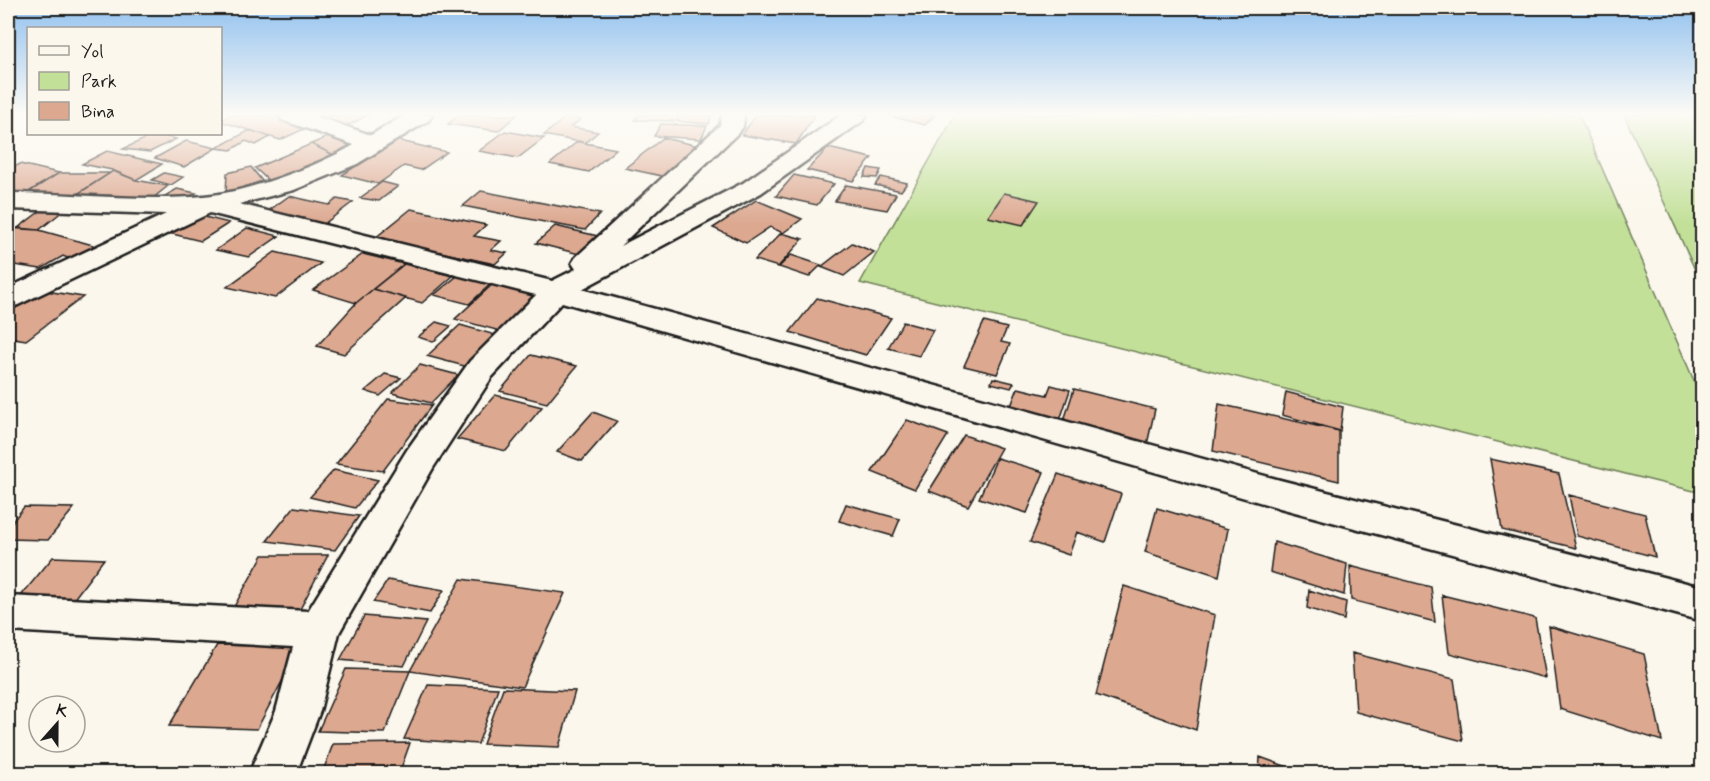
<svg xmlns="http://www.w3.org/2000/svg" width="1710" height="781" font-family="Mynerve,sans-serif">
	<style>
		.green { fill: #c2e098; stroke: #6f7e5a; stroke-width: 1.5 }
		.building { fill: #dca890; stroke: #1c1c1c; stroke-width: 1.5 }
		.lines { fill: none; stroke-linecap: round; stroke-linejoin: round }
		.minor-casing { stroke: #1c1c1c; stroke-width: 5 }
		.minor { fill: #fbf7ec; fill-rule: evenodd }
	</style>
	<rect width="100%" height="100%" fill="#fbf7ec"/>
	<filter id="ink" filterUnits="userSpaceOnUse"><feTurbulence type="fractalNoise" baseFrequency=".0167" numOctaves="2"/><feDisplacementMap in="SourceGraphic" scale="12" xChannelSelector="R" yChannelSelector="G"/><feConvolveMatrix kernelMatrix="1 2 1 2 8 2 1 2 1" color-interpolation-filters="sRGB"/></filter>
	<g filter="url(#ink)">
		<path class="green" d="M955 115H1579L1695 383 1702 389V493L860 283Z
			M1624 115H1702V285Z"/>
		<path class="building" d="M229 115H280L313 125 280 140 220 121Z
			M322 115H369L340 129 316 118Z
			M459 115H517L498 131 448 124Z
			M638 115H679L677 121 635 120Z
			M679 115H712L709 124 677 121Z
			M756 115H815L796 144 742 135Z
			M886 115H935L925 125Z
			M567 116 581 119 571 127 598 132 585 143 544 135Z
			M661 124 707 126 701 139 654 136Z
			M250 130 270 137 256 145 246 141 231 150 216 148Z
			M505 131 544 138 518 158 479 151Z
			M155 134 176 139 150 152 123 149Z
			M332 135 355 145 334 155 311 144Z
			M663 138 699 146 666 177 625 168Z
			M396 140 447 152 421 170 404 166 378 184 342 175Z
			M186 141 216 148 184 167 155 158Z
			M578 141 585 143 616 149 589 172 550 164Z
			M311 144 334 155 270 182 255 168Z
			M828 148 872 158 853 181 807 170Z
			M107 151 162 164 136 180 112 170 82 164Z
			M20 164 59 173 24 195 8 193V170Z
			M251 167 262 181 226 193 227 173Z
			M868 168 881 170 877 178 864 177Z
			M113 171 136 180 168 186 148 202 73 197Z
			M59 173H110L73 197 24 195Z
			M164 173 183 177 171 185 152 180Z
			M794 175 834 184 817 205 776 196Z
			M881 177 907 183 901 191 875 185Z
			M382 182 398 186 379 201 360 198Z
			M846 185 896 194 887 210 835 201Z
			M177 189 196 193 184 200 165 196Z
			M481 191 600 214 585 230 463 206Z
			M1004 193 1039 201 1023 225 988 217Z
			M289 196 329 205 337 199 353 202 320 227 264 214Z
			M756 200 802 219 783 233 770 227 746 243 713 228Z
			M47 206 68 207 39 230 18 228Z
			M411 209 486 225 474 236 501 241 491 250 507 253 495 264 375 238Z
			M189 213 229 223 201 241 160 231Z
			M555 226 602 237 583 255 536 243Z
			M8 228 39 230 100 247 75 261 63 256 41 269 8 264Z
			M247 228 279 236 249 257 216 250Z
			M781 233 803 239 778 267 755 260Z
			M852 243 874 252 844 276 821 267Z
			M275 252 321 263 275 298 227 287Z
			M363 254 404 264 356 303 313 290Z
			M791 255 821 265 809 277 779 267Z
			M404 264 453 276 422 303 373 289Z
			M462 272 495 280 469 304 434 295Z
			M495 282 538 293 500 331 455 319Z
			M373 289 406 298 344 354 317 346 356 303Z
			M40 290 83 297 26 340 8 337V314Z
			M817 298 891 318 866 355 790 332Z
			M436 322 451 326 433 342 418 337Z
			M903 322 933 330 919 356 888 348Z
			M984 322 1007 328 1001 342 1010 344 997 374 964 366Z
			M460 325 499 336 468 367 427 356Z
			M531 355 577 366 547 403 500 391Z
			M420 365 458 375 431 403 392 393Z
			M385 374 401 378 380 396 365 391Z
			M993 378 1014 383 1011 388 991 383Z
			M1051 385 1070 390 1059 423 1009 411 1018 388 1047 395Z
			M1074 389 1155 409 1146 449 1062 427Z
			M1286 392 1343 407 1340 431 1282 415Z
			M495 395 542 407 506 451 457 439Z
			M388 399 432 405 383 471 336 464Z
			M1219 404 1339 431V481L1213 451Z
			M593 412 617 421 582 461 557 452Z
			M907 420 948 435 915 489 872 472Z
			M964 435 1001 448 968 506 929 491Z
			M997 458 1044 472 1027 513 979 498Z
			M1490 459 1559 474 1576 548 1502 530Z
			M334 470 378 480 355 508 310 497Z
			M1058 474 1121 494 1105 542 1077 532 1069 555 1030 542Z
			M1569 495 1645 514 1655 557 1577 536Z
			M846 504 900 519 893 536 839 521Z
			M24 507 74 508 48 540 8 539V527Z
			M294 507 359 516 335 550 267 541Z
			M1157 508 1228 529 1219 576 1145 552Z
			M1274 542 1347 564 1344 595 1270 572Z
			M263 555H328L298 613 231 612Z
			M53 557 104 559 64 612 10 609Z
			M1350 566 1431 587 1435 622 1351 600Z
			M461 579 565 593 522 687 410 671Z
			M388 580 444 590 430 613 373 602Z
			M1124 586 1215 615 1196 730 1096 695Z
			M1309 590 1346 602 1344 620 1307 608Z
			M1442 595 1535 618 1546 678 1449 653Z
			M364 616 426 622 404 666 340 660Z
			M1549 626 1644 654 1662 741 1560 709Z
			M217 645 300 647 257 729 169 726Z
			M1352 653 1454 679 1463 741 1356 712Z
			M346 669 410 671 385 733 318 731Z
			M428 685 498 688 478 744 404 739Z
			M503 688 575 691 559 747 483 744Z
			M410 743 399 774H322L333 744Z
			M1260 757 1307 774H1259Z"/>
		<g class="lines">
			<defs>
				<path id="minor" d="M279 115H312L371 135 405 115H432L429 120 357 164 294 190 239 204 552 281 576 269 572 263 576 257 720 125 722 115H744L743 127 739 132 620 246 743 183 841 115H867L864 120 761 193 582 289 1280 480 1702 587V621L1280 508 562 302 492 377 433 468 339 633 320 711 296 774H249L276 711 293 647 8 631V596L308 611 407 450 470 361 536 295 210 213 18 305 8 308V288L166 214 8 209V193C73 193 139 202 204 196 248 192 316 167 354 145L282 120Z"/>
			</defs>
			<use href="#minor" class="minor-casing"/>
			<use href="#minor" class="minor"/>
		</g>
	</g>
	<linearGradient id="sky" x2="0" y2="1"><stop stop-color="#91c1ef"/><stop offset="0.51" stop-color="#fdfbf6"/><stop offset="1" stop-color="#fdfbf6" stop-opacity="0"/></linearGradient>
	<rect width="1710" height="224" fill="url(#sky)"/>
	<rect width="1710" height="781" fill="none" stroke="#fbf7ec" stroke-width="30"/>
	<rect x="15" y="15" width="1680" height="751" fill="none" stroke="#1c1c1c" stroke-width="2" filter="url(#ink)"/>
	<rect x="27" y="27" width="195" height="108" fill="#fbf7ec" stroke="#a29f99" stroke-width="1.5"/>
	<rect x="39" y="46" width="30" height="9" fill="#fbf7ec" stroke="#a29f99" stroke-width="1.5"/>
	<text x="81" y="57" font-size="18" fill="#1c1c1c">Yol</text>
	<rect x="39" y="72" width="30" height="18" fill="#c2e098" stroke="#a29f99" stroke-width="1.5"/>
	<text x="81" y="87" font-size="18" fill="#1c1c1c">Park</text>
	<rect x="39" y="102" width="30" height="18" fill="#dca890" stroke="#a29f99" stroke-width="1.5"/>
	<text x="81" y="117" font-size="18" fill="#1c1c1c">Bina</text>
	<g transform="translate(57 724) rotate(21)"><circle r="28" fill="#fbf7ec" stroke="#a29f99" stroke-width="1.5"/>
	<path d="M0-4.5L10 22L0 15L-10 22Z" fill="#1c1c1c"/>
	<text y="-9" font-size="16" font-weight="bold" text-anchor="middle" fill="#1c1c1c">K</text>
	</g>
</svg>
